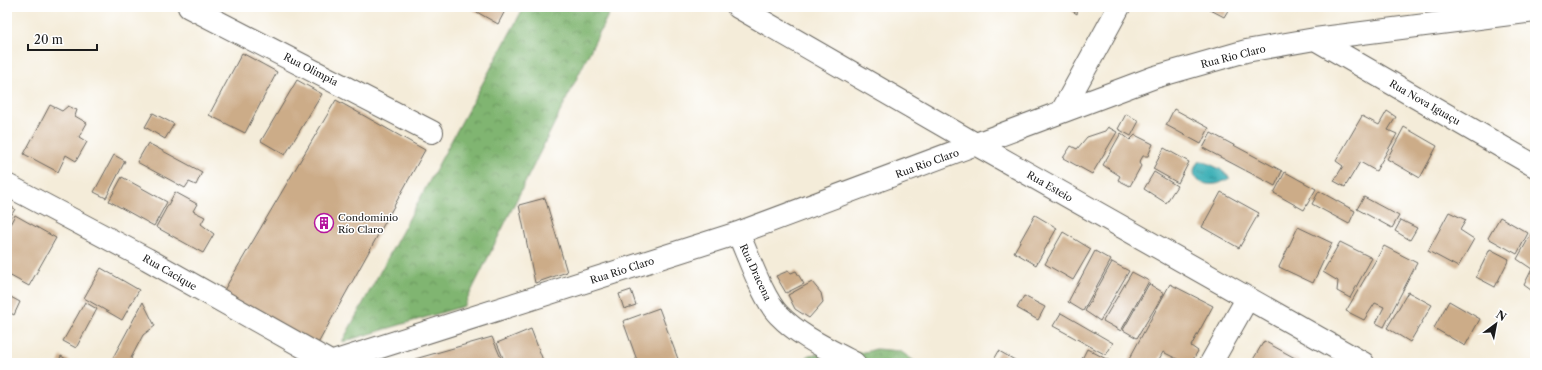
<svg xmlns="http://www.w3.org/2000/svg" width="1542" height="370" font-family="'Libre Caslon Text',serif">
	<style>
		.forest { fill: url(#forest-crowns); stroke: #4e6846 }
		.water { fill: url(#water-ripples); stroke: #2e666a }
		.building { fill: #ccac88 }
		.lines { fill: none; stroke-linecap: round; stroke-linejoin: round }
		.minor-casing { stroke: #68655e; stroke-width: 24 }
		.minor { stroke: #fff; stroke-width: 22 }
		.labels { text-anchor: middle; stroke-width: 3; stroke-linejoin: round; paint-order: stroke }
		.street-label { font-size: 10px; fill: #1c1c1c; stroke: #fff }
		.poi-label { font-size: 10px; fill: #1c1c1c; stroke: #fff; text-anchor: start }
	</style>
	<defs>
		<pattern id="forest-crowns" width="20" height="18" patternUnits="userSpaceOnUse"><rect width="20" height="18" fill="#80b571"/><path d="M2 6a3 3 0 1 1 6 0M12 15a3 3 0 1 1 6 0" fill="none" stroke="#68925c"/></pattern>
		<pattern id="water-ripples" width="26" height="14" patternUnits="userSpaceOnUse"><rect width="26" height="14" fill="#40b1b7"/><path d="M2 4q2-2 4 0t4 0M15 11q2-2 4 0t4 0" fill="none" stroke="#358f94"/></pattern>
	</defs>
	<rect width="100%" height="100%" fill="#fff"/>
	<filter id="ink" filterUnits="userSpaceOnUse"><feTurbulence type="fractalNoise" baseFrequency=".025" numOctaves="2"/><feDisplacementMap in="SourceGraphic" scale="8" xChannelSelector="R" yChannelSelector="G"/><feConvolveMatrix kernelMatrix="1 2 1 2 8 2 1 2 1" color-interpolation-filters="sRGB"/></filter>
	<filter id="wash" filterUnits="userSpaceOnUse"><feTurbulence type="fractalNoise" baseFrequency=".012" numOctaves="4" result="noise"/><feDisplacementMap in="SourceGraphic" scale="16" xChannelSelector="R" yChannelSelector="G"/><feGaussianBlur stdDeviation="0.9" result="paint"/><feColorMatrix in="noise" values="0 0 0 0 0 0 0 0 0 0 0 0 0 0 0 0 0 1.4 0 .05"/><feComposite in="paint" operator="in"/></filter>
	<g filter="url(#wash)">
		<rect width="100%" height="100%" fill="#f4ecd9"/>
		<path class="forest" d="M524 7H612L464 306 342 342Z
			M876 349 900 351 917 363H802L809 355C832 351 853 357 876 349Z"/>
		<path class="water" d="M1203 161 1220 169 1230 178C1225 180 1220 184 1215 184 1199 186 1188 176 1198 162Z"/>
		<g id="blocks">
			<path class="building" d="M468 7H507L498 24Z
				M1066 7H1078L1077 14Z
				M1205 7H1230L1224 17Z
				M242 53 277 72 245 133 209 115Z
				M297 80 322 94 285 155 261 141Z
				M336 100 425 150 315 349 220 297Z
				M50 105 62 111 68 106 77 110 75 116 87 123 79 137 87 142 76 161 66 155 58 172 24 154Z
				M1174 109 1209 128 1201 144 1166 125Z
				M1387 111 1396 117 1388 130 1397 134 1376 171 1360 162 1345 187 1334 181 1343 166 1336 161 1362 116 1379 125Z
				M153 113 174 124 165 139 145 127Z
				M1126 114 1139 121 1131 136 1118 129Z
				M1108 127 1117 132 1092 174 1063 158 1071 146 1077 149 1087 137 1105 131Z
				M1404 127 1437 146 1420 178 1387 159Z
				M1121 133 1130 140 1135 135 1153 144 1148 156H1143L1139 163 1141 166 1130 186 1118 180 1120 176 1103 165Z
				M1211 133 1282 171 1275 186 1203 148Z
				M148 143 202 172 196 185 189 182 185 188 137 162Z
				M1164 148 1189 162 1178 183 1153 169Z
				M114 155 125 161 106 198 94 192Z
				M1154 172 1177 186 1166 203 1144 189Z
				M1285 172 1316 189 1304 210 1274 193Z
				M122 177 167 202 154 226 109 201Z
				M1319 191 1355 211 1349 224 1312 204Z
				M175 192 197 204 193 211 205 217 201 224 214 234 203 253 156 227Z
				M1221 192 1259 213 1239 248 1202 227Z
				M1364 197 1399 216 1392 228 1357 209Z
				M545 198 567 272 535 283 519 205Z
				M7 204 15 209 7 223Z
				M1449 212 1466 220 1460 230 1474 239 1458 267 1428 251Z
				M15 215 56 238 29 286 7 274V230Z
				M1035 215 1057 228 1036 265 1014 252Z
				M1500 217 1528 233 1517 254 1488 238Z
				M1401 220 1417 228 1410 240 1395 231Z
				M1298 227 1332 243 1313 283 1279 267Z
				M1535 227V293L1524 285 1532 269 1517 259Z
				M1063 232 1091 249 1073 280 1045 264Z
				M1340 242 1372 258 1350 298 1337 291 1338 281 1323 272Z
				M1384 246 1417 263 1384 327 1376 323 1384 307 1375 303 1364 320 1346 311Z
				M1490 249 1509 259 1495 287 1476 277Z
				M1095 251 1111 260 1083 311 1068 302Z
				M1112 262 1129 271 1100 321 1085 311Z
				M101 268 139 290 122 320 84 298Z
				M788 271 791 273 796 271 804 284 786 293 776 276Z
				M1132 272 1149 281 1121 331 1103 321Z
				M812 282 821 293 823 302 809 318 795 309 788 295Z
				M1149 284 1164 293 1137 338 1123 330Z
				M1170 284 1213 306 1191 346 1198 351 1191 363H1185L1163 352 1157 363H1127Z
				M631 290 636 305 624 309 619 294Z
				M1408 292 1432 305 1410 342 1387 328Z
				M7 295 20 302 14 315 7 311Z
				M1024 296 1045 307 1038 320 1017 308Z
				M1449 301 1480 319 1465 346 1434 328Z
				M85 302 97 309 76 348 63 341Z
				M143 302 155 326 143 335 131 358 133 363H110Z
				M659 308 678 359 667 363H638L623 321Z
				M1061 313 1113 343 1106 355 1053 326Z
				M531 329 544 363H505L497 343Z
				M492 337 503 363H414L415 359Z
				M1264 341 1304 363H1251Z
				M1087 349 1114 363H1080Z
				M999 351 1020 363H992Z
				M61 356 73 363H58Z"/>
		</g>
	</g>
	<g filter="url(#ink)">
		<use href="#blocks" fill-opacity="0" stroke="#68655e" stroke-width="1"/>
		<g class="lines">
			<defs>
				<path id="minor" d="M189 7 432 132
					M738 7 977 145 1363 363
					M1315 39 1535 166
					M1062 111 1119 7
					M7 185 147 259 332 363
					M738 233C748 255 763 299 779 315 799 336 828 349 854 363
					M330 363 738 233 1155 77 1246 51 1315 39 1535 11
					M1211 363 1247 299"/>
			</defs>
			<use href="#minor" class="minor-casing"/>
			<use href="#minor" class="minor"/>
		</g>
	</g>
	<defs>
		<symbol id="building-ring" viewBox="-11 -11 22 22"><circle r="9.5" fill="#fff" stroke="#b5179e" stroke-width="1.5"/><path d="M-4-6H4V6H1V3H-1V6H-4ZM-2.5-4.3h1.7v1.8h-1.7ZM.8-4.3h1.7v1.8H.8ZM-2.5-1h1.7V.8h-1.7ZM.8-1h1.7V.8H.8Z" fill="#b5179e"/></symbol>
	</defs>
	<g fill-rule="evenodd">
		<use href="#building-ring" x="313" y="212" width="22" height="22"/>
	</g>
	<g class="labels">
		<g class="street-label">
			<text transform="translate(1233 56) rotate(-14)" y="4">Rua Rio Claro</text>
			<text transform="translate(311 69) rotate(27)" y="4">Rua Olimpia</text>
			<text transform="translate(1425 102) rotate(30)" y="4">Rua Nova Iguaçu</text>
			<text transform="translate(927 163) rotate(-20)" y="4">Rua Rio Claro</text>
			<text transform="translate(1050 186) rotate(30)" y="4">Rua Esteio</text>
			<text transform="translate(622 270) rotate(-18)" y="4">Rua Rio Claro</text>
			<text transform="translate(170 272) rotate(30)" y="4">Rua Cacique</text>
			<text transform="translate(756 272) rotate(65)" y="4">Rua Dracena</text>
		</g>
		<g class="poi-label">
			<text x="338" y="221">Condomínio<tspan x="338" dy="12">Río Claro</tspan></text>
		</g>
	</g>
	<rect width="1542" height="370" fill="none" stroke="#fff" stroke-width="24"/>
	<g transform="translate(1496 324) rotate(32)" stroke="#ffffff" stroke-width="3" paint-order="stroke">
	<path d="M0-3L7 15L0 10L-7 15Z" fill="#1c1c1c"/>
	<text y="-6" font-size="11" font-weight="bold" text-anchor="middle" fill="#1c1c1c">N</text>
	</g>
	<path d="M28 44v6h69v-6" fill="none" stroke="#1c1c1c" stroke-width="2"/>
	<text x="34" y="44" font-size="12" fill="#1c1c1c" stroke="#ffffff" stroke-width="3" paint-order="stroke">20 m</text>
</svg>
